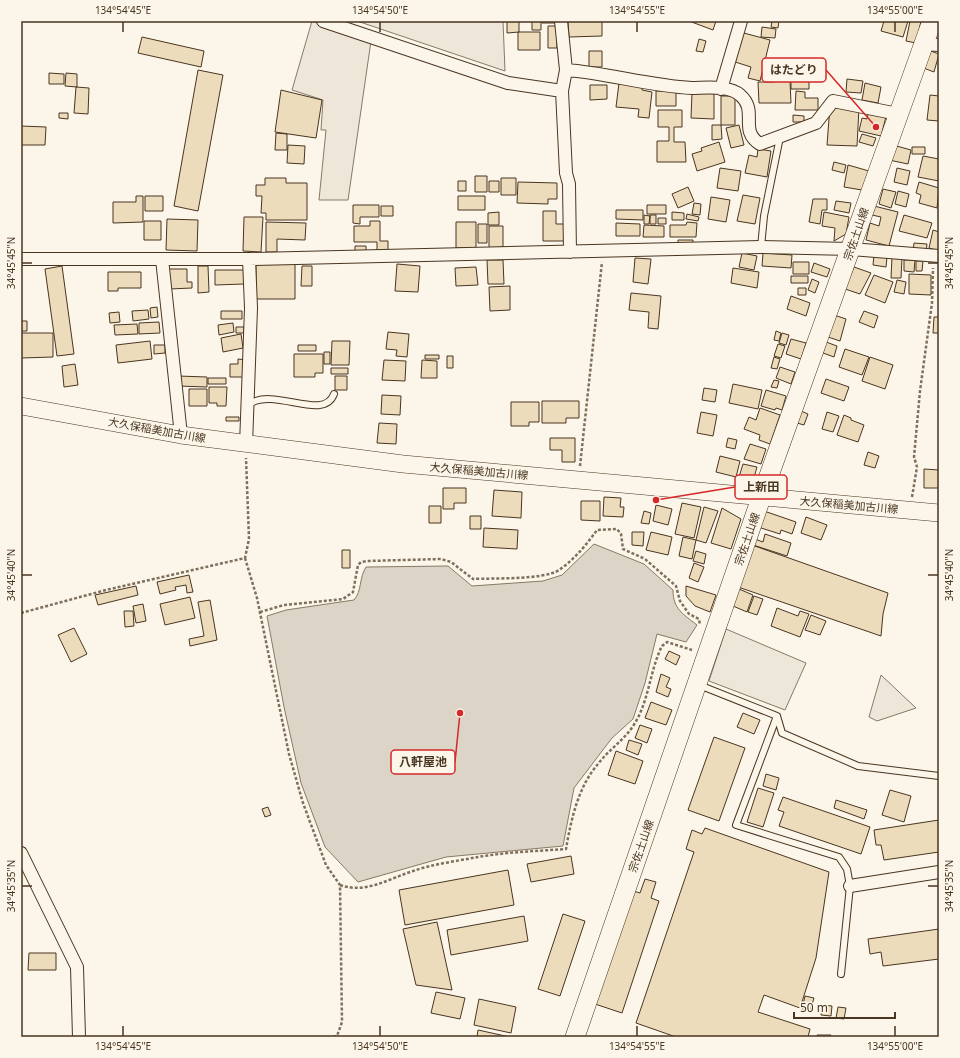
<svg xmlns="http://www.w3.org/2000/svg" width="960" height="1058" font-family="'Noto Sans','Noto Sans JP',sans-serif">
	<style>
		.green { fill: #ede6d9; stroke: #887966 }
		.parking { fill: #ede7d9; stroke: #887966 }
		.water { fill: #dcd4c6; stroke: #887966 }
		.building { fill: #ecdcbc; stroke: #4a3520 }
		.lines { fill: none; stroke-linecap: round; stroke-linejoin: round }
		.service-casing { stroke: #4a3520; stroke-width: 8 }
		.minor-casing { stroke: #4a3520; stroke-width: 14 }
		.secondary-casing { stroke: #4a3520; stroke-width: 18 }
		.primary-casing { stroke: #4a3520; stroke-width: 20 }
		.path { stroke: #7f6f5c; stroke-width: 2.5; stroke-dasharray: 3 2; stroke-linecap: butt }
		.service { stroke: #fbf6e9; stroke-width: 6 }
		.minor { stroke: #fbf6e9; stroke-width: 12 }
		.secondary { stroke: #fbf6e9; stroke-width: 17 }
		.primary { stroke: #fbf6e9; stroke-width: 19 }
		.ticks { fill: none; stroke: #4a3520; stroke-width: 1.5 }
		.labels { text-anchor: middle; stroke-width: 3; stroke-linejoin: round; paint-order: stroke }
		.street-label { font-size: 11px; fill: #4a3520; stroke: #fbf6e9 }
		.leader { fill: none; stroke: #d62828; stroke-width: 1.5 }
		.callout-dot { fill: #d62828; stroke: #fbf6e9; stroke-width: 1.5 }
		.callout { fill: #fbf6e9; stroke: #d62828; stroke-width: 1.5 }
		.callout-label { font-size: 12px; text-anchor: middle; font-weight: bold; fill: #4a3520 }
		.neatline { fill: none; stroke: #4a3520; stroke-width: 1.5 }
		.ticks-label { font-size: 10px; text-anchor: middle; fill: #4a3520 }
	</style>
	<rect width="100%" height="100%" fill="#fbf6e9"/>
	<path class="green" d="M312 21 371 41 348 200H319L326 130H321L323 100 292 90Z
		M357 21H503L505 71Z
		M881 675 916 708 877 721 869 717Z"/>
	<path class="parking" d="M726 629 806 663 785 710 709 681Z"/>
	<path class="water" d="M594 544 644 564 673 590C673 609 683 614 697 625L686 642 657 634 645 683 633 719 612 738 574 788 563 846 446 857 358 882 325 847 301 783 284 707 267 616 286 610 354 600C362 591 359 578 366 567L448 566 472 586 543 581 562 575Z"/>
	<path class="building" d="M507 21H519V32L507 33Z
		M532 21H541V30H532Z
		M542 21H555V23H542Z
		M568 21H602V36L569 37Z
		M689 21H716L713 30Z
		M772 21H779L778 28 771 27Z
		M884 21H908L903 37 881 31Z
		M910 21H921L916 43 906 41Z
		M548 26H557V48H548Z
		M762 27 776 29 775 38 761 37Z
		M518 32H540V50H518Z
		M740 32 770 40 760 81 748 78 751 67 732 61Z
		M142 37 204 51 201 67 138 53Z
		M699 39 706 41 703 52 696 51Z
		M928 50 939 54 934 72 921 67Z
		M589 51H602V67H589Z
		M198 70 223 75 198 211 174 206Z
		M49 73 64 74V84H49Z
		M66 73 77 74V87L65 86Z
		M773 74H780V81H790L791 103H759L758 82H774Z
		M847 79 863 81 861 93 846 92Z
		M791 81H809V89H791Z
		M619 83 642 86V90L652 92 649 118 638 117 639 109 616 107Z
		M865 83 881 87 878 103 862 100Z
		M590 85H607V99L590 100Z
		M76 87 89 88 88 114 74 113Z
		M281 90 322 100 316 138 275 132Z
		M656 91H676V106H656Z
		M796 91 805 92V98H818V110H795Z
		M692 92 714 93V119L691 118Z
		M930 95 939 96V121L927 120Z
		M721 96H735V125H721Z
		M830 106 859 108 857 146 827 145Z
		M869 109 887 113 881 136 859 131 862 118 867 119Z
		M658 110H682V127H674V142H685L686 162H657V141H669V127H658Z
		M59 113H68V119L59 118Z
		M793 115 804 116V122H793Z
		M712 125H721L722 139 712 140Z
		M739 125 744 145 731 148 726 128Z
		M21 126 46 127 45 145H21Z
		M276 133 287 134V150H275Z
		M862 134 876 138 873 146 859 142Z
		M719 142 725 162 697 171 692 154 702 151 701 148Z
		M288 145 305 146 304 164 287 163Z
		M893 145 911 150 908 164 889 160Z
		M912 147H925V154H912Z
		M758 149 771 151 767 177 745 173 749 155 757 157Z
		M923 156 939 159V181L918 177Z
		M834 162 846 165 844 173 832 170Z
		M848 165 869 171 862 190 844 187Z
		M720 168 741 171 738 191 717 188Z
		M897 168 910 171 907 185 894 182Z
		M475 176H487V192H475Z
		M265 178H286V183H307V220H266V213H261L262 196H256V185H265Z
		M501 178H516V195H501Z
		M458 181H466V191H458Z
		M489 181H499V192H489Z
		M518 182 557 183V199H548V204L517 203Z
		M919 182 939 188 937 208 919 203 921 195 916 193Z
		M688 187 694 201 678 208 672 194Z
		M883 189 896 192 891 208 879 204Z
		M898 191 909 194 906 207 895 204Z
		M743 195 760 198 755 224 737 221Z
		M136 196H143V222L113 223V202H136Z
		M145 196H163V211H145Z
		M458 196H485V210H458Z
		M711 197 730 200 726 222 708 219Z
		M813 199H827V210H822L820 224 809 222Z
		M836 201 851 203 849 213 834 210Z
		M694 203 701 204 700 215 692 214Z
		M353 205H379V217H360V224L353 223Z
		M647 205H666V214H647Z
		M381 206H393V216H381Z
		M874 206 898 212 889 246 866 240 870 223 879 226 881 217 872 215Z
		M616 210H643V220L616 219Z
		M543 211H556V224H566V241H543Z
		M499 212V225H488V213Z
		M672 212 684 213V220H672Z
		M824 212 849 217 846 234 834 241 835 228 822 226Z
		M687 214 699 217 698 221 686 219Z
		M644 215 650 216 649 224H644Z
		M650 215H656V224H650Z
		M904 215 932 223 927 238 899 231Z
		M244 217H263L261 252 243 251Z
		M658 218H666V224H658Z
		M167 219 198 220 197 251 166 250Z
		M144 221H161V240H144Z
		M370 221H380V241H388V251H377V242H354V226H370Z
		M266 222 306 223 305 240 277 239V252H266Z
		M456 222H476V248H456Z
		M687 222 697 223 696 237H670V225H686Z
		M616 223 640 224V236H616Z
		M478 224H487V243H478Z
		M644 225 664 226V237H643Z
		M489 226H503V247L489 248Z
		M933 230 939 232V251L929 248Z
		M678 240H693V245H678Z
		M914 243 927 244 926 252 913 251Z
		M355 246H366V253H355Z
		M742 253 757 256 754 270 739 267Z
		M763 253 792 255 791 268 762 266Z
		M874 255 887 257 886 267 873 265Z
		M892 257 902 258 901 278H891Z
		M635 258 651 259 648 284 633 282Z
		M487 260H503L504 284H488Z
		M904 260H915L914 272 904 271Z
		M916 261H923L922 271H916Z
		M793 262H809V274H793Z
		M256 263H295V299H256Z
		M814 263 830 269 827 277 811 272Z
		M397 264 420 266 418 292 395 291Z
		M62 266 74 354 57 356 45 269Z
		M198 266H208L209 292 198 293Z
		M302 266H312V286H301Z
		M476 267 478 285 456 286 455 268Z
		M854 267 871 273 860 294 845 289Z
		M733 268 759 272 757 288 731 283Z
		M168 269H187V282H192V288L169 289Z
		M215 270H244V284L215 285Z
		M108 272H141V288H118V291H108Z
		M909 274 931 275V295L909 294Z
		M874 275 893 282 885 303 865 295Z
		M791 276H808V283H791Z
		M812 279 819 282 815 293 808 290Z
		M897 280 906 282 904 294 894 292Z
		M510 286V310L490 311 489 287Z
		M798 288H806V295H798Z
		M631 293 661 296 658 329 648 328 649 312 629 310Z
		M791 296 810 303 806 316 787 309Z
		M157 307 158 317 151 318 150 308Z
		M148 310 149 319 133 321 132 311Z
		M221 311H242V319H221Z
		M864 311 878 316 874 328 859 322Z
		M119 312 120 322 110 323 109 313Z
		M834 315 846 319 840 341 828 337Z
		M934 317H939V333H933Z
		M21 321H27V331H21Z
		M159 322 160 333 139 334V323Z
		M233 323 234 332 219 335 218 325Z
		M137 324 138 334 115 335 114 325Z
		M236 327H244V333H236Z
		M776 331 781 333 779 341 774 340Z
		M388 332 409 334 407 357 396 356 397 350 386 349Z
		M21 333H53V357L21 358Z
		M782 333 789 335 786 345 779 343Z
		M241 334 243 348 223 352 221 338Z
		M791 339 806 343 801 359 786 354Z
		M150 341 152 359 118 363 116 345Z
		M332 341H350L349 365H331Z
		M826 342 837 346 834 357 823 353Z
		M778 344 785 346 781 358 774 356Z
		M154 345H165V353L154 354Z
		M298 345H316V351H298Z
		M845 349 869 357 862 375 839 367Z
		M324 352H330V364H324Z
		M294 354H323V373H315V377H294Z
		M425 355H439V359H425Z
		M447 356H453V368H447Z
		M774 357 780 359 777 369 771 368Z
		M870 357 893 365 885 389 862 381Z
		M238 359 247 360V377H230V364H238Z
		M384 360 406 361 405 381 382 380Z
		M422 360 437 361V378H421Z
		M75 364 78 385 64 387 62 366Z
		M780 367 795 372 791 384 776 378Z
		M331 368H348V374H331Z
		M178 376 207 377V387L178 386Z
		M335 376H347V390H335Z
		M208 378H226V384H208Z
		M826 379 849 387 844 401 821 393Z
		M774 380 779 381 777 388 771 387Z
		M733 384 762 390 758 409 729 403Z
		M209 387H227L226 406H217V403H209Z
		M704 388 717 390 715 402 702 400Z
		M189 389H207V406H189Z
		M766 390 786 396 782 410 776 408 775 410 761 406Z
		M382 395 401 396 400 415 381 414Z
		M542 401H579V418H566V423H542Z
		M511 402H539V422H529V426H511Z
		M760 408 780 415 770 444 759 440 760 435 744 429 749 417 756 420Z
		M801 411 808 414 804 425 797 423Z
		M701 412 717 415 713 436 697 433Z
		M827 412 839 416 833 432 822 429Z
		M844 415 851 418V420L864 425 858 442 837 435Z
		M226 417H239V421H226Z
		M379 423 397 424 396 444 377 443Z
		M550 438H575V462H562V450H550Z
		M728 438 737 440 735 449 726 447Z
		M750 444 766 449 761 464 744 459Z
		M868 452 879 456 875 468 864 465Z
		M720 456 740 461 736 477 716 472Z
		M743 464 757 467 753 481 739 477Z
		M924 469 939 470V488H924Z
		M443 488H466V503H454V509H443Z
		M494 490 522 492 521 518 492 516Z
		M604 497 621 498 620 507H624L623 517 603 516Z
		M581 501H600V521L581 520Z
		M682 503 701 507 694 538 675 534Z
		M656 505 672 509 668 525 653 521Z
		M429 506H441V523H429Z
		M704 507 718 511 706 543 696 540Z
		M722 508 741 519 731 549 711 543Z
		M644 511 651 513 649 524 641 523Z
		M764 511 796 522 792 534 781 530 780 534 758 527Z
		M470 516H481V529H470Z
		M806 517 827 525 821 540 801 533Z
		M484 528 518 530 517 549 483 547Z
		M632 532H644L643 546 632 545Z
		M651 532 672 537 668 555 646 550Z
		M765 534 791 543 787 556 753 545 755 539 763 542Z
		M683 537 696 540 692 559 679 556Z
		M752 545 888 593 883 614 881 636 738 587Z
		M342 550H350V568H342Z
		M696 551 706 554 704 564 693 561Z
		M694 563 704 567 698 582 689 578Z
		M189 575 193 592 187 593 186 585 175 587 176 590 160 594 157 582Z
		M136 586 138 595 98 605 95 595Z
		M686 586 716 595 710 612 695 606 686 596Z
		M739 589 753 595 747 612 733 606Z
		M754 596 763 599 757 615 748 612Z
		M190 597 195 618 165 625 160 604Z
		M210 600 217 640 190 646 189 639 204 636 198 602Z
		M143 604 146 621 136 623 133 606Z
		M777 608 798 616 800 611 809 614 800 637 771 626Z
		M124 611H133L134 626 125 627Z
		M811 615 826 621 820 635 805 630Z
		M74 628 87 654 71 662 58 635Z
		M669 651 680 656 676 665 665 659Z
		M661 674 670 678 666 687 671 689 668 697 656 692Z
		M651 702 672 710 666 725 645 718Z
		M743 713 760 720 754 734 737 727Z
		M640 725 652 729 647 743 635 738Z
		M714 737 745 748 719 821 688 810Z
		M629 740 642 744 638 755 626 750Z
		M616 751 643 761 635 784 608 775Z
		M766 774 779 778 776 790 763 786Z
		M758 788 774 793 763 827 747 822Z
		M890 790 911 796 904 822 882 815Z
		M783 797 870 827 861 854 779 826 784 812 778 810Z
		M836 800 867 810 864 819 834 808Z
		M268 807 271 815 265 817 262 809Z
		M939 820V852L884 860 881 845H876L874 830Z
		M705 828 829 872 816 958 800 1008 764 995 758 1012 810 1029 808 1037H676L636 1023 694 852 686 849 692 830 702 834Z
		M571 856 574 874 531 882 527 864Z
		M508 870 514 905 405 925 399 890Z
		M645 879 656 882 651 898 659 901 622 1013 592 1003 630 890 640 893Z
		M563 914 585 921 560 996 538 989Z
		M524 916 528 941 451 955 447 930Z
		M437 922 452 990 416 985 403 929Z
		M939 929V959L883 966 881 952 870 954 868 939Z
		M29 953H56V970H28Z
		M436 992 465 998 460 1019 431 1013Z
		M805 996 814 998 810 1011 802 1009Z
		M479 999 516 1007 511 1033 474 1025Z
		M821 1005 832 1006 831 1016 821 1015Z
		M838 1007 846 1008 844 1019 836 1018Z
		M478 1030 510 1037H477Z
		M817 1035H831V1037H817Z"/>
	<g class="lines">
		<defs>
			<path id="service" d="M761 247 764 216 780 137
				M249 404C275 387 324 422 334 394
				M699 685 777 716 782 733 858 766 939 776
				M777 716 736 825 839 857 847 869 850 886 841 974"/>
			<path id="minor" d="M323 21 508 83 562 91
				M561 21 566 70 562 91 566 173 569 184 570 252
				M923 44 939 45
				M566 70C608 73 649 86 692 88 705 88 729 85 740 95 759 111 738 130 760 144L816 123 833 101 898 114
				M721 89 741 21
				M21 259H249L761 247 851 249 939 256
				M162 259 181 435
				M246 445 251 308 249 259
				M21 853 77 967 79 1037
				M850 886 939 872"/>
			<path id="secondary" d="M21 406 181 435 403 464 939 513"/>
			<path id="primary" d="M575 1037 761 498 932 21"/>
		</defs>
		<use href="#service" class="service-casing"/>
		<use href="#minor" class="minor-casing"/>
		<use href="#secondary" class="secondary-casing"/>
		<use href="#primary" class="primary-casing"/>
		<path class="path" d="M580 466 602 262
			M912 497 917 467 914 457 920 391 932 303 933 268
			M245 558 257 598 289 754 303 803 326 865 340 885 342 1022 337 1036 333 1037
			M260 612 284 605 343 599 353 592 358 565 361 562 367 561 441 559 451 562 473 579C493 578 544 580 559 570 574 560 587 544 597 530L617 529 621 534 623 549 645 559 676 586 680 601 689 614 699 619 700 625
			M21 613 106 590 245 558 249 539 246 458
			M340 885C366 894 388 879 413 871 433 864 457 861 478 857 507 852 537 851 566 849 571 820 578 787 598 764 609 749 625 740 635 723 649 700 650 670 662 646L667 642 692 650"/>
		<use href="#service" class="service"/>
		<use href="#minor" class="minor"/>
		<use href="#secondary" class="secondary"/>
		<use href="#primary" class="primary"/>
	</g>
	<path class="ticks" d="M123 22V32M380 22V32M637 22V32M895 22V32M22 263H32M928 263H938M22 575H32M928 575H938M22 886H32M928 886H938M123 1026V1036M380 1026V1036M637 1026V1036M895 1026V1036"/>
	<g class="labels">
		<g class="street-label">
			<text transform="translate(856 234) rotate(-71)" y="4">宗佐土山線</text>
			<text transform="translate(157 430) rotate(10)" y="4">大久保稲美加古川線</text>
			<text transform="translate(479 471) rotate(5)" y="4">大久保稲美加古川線</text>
			<text transform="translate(849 505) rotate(5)" y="4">大久保稲美加古川線</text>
			<text transform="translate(747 539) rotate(-71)" y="4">宗佐土山線</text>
			<text transform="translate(641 846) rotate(-71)" y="4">宗佐土山線</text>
		</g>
	</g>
	<path class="leader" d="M876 127L826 70M656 500L735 487M460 713L455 762"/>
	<g class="callout-dot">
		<circle cx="876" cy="127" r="4"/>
		<circle cx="656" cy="500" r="4"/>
		<circle cx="460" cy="713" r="4"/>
	</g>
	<g class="callout">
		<rect x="762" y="58" width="64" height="24" rx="4"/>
		<rect x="735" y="475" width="52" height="24" rx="4"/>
		<rect x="391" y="750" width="64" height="24" rx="4"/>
	</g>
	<g class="callout-label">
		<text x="794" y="74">はたどり</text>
		<text x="761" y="491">上新田</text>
		<text x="423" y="766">八軒屋池</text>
	</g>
	<rect width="960" height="1058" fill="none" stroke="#fbf6e9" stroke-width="44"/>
	<path d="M794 1012v6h101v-6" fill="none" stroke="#4a3520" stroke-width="2"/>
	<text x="800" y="1012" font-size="12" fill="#4a3520" stroke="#fbf6e9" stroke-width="3" paint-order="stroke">50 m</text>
	<rect x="22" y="22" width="916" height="1014" class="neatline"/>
	<g class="ticks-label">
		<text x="123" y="14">134°54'45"E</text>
		<text x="380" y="14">134°54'50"E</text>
		<text x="637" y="14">134°54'55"E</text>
		<text x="895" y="14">134°55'00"E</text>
		<text transform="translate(11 263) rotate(-90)" y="4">34°45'45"N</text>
		<text transform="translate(949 263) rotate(-90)" y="4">34°45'45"N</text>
		<text transform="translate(11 575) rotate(-90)" y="4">34°45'40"N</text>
		<text transform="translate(949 575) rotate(-90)" y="4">34°45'40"N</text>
		<text transform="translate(11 886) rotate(-90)" y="4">34°45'35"N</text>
		<text transform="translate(949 886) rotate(-90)" y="4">34°45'35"N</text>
		<text x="123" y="1050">134°54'45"E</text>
		<text x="380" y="1050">134°54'50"E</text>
		<text x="637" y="1050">134°54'55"E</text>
		<text x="895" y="1050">134°55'00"E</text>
	</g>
</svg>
